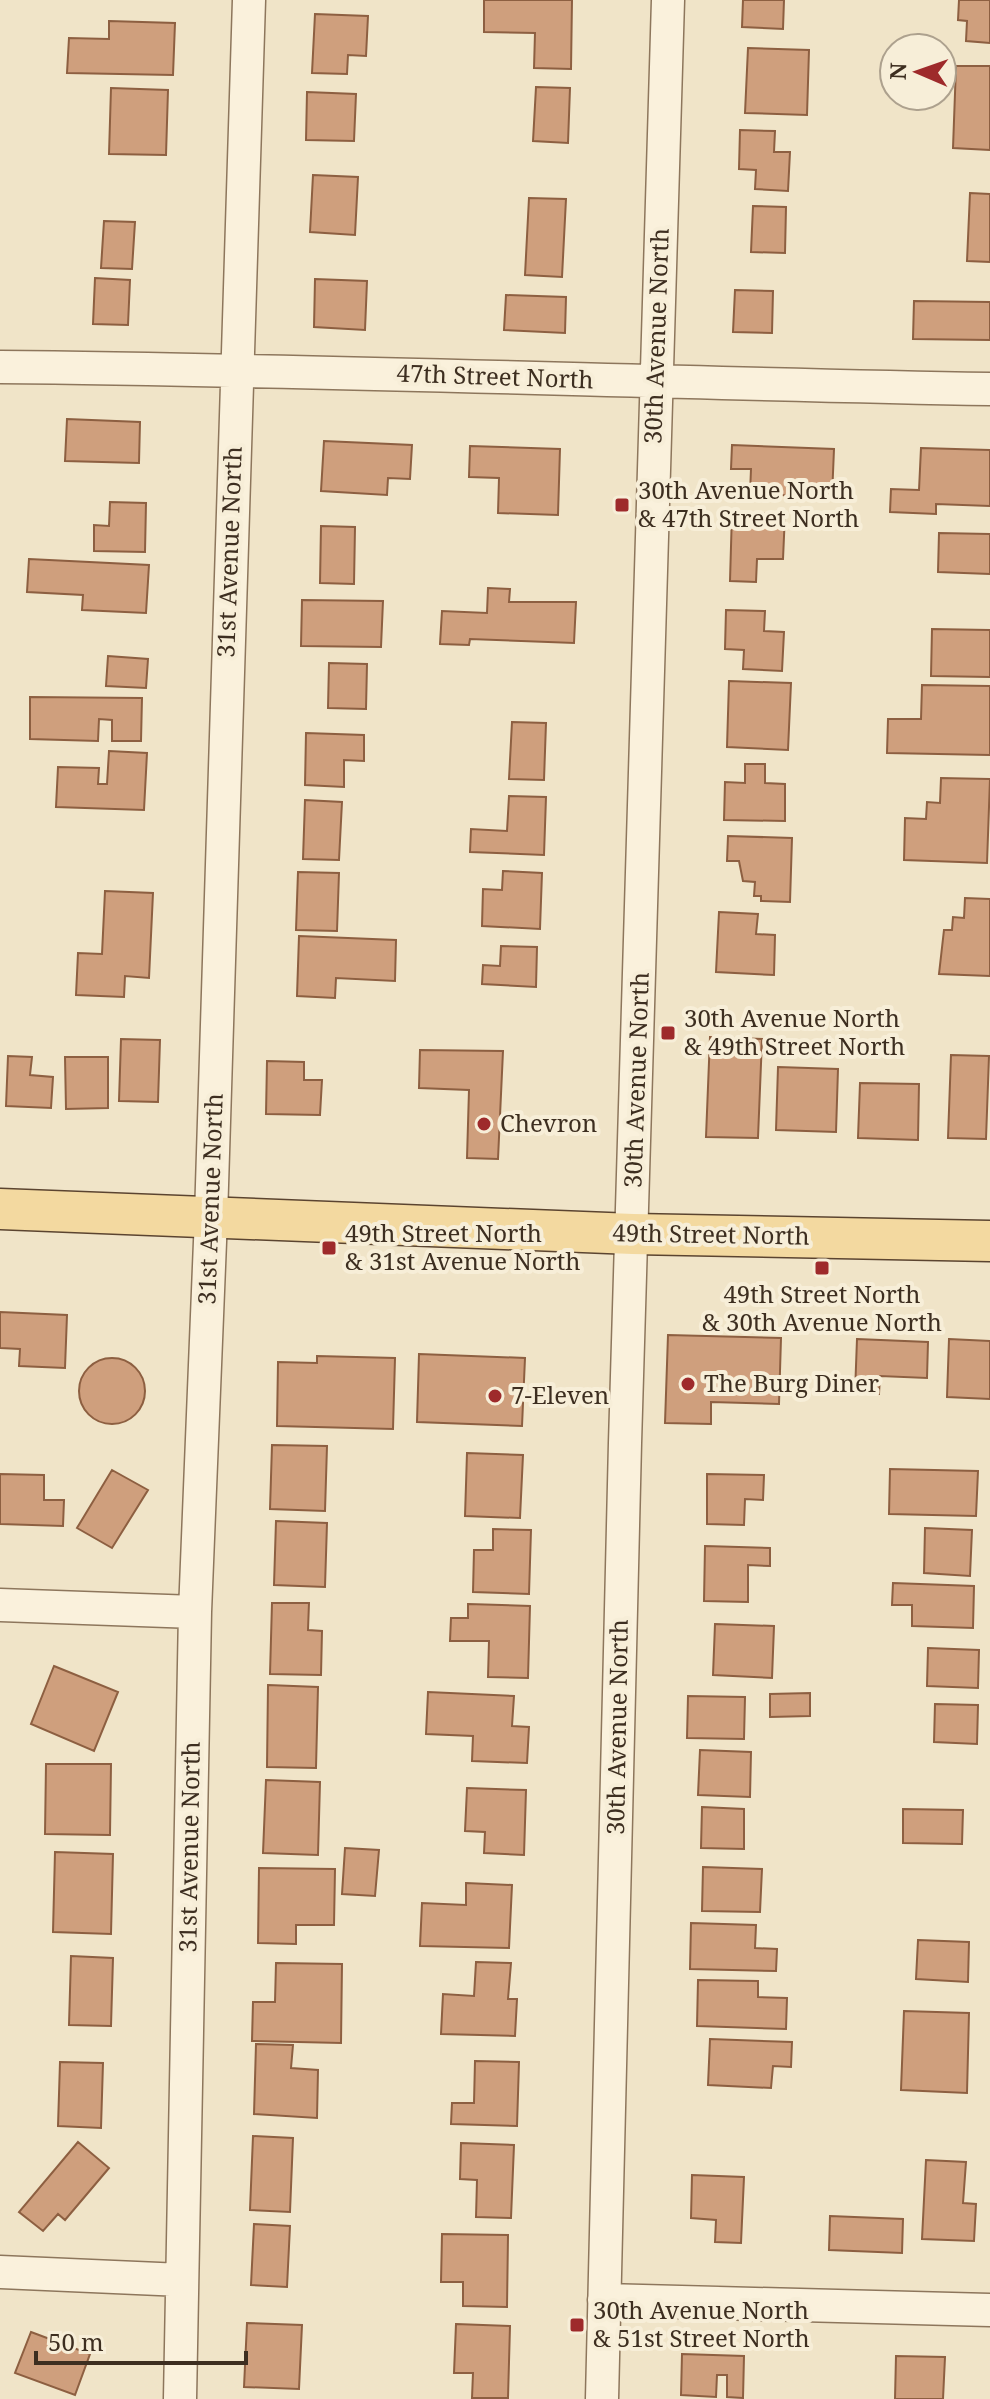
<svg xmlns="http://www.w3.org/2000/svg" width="990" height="2399" font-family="'Noto Serif',serif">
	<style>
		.building { fill: #cf9f7d; stroke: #8d5f41; stroke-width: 2 }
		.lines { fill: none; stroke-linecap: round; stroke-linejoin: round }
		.minor-casing { stroke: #8d765c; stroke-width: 35 }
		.major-casing { stroke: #5b4430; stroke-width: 43 }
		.minor { stroke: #faf1dc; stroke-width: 32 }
		.major { stroke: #f3d9a0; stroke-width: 40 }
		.poi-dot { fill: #9e2a2b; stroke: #f7eed8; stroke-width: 3 }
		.labels { text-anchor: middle; stroke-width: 8; stroke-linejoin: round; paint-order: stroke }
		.street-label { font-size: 24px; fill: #3d2e20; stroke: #f7eed8 }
		.poi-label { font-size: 24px; fill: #3d2e20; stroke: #f7eed8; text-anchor: start }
	</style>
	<rect width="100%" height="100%" fill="#f0e4c8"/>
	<path class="building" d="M484 0H572L571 69 534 68 535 33 484 32Z
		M743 0H784L783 29 742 27Z
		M959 0H990V43L966 41 967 21 958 20Z
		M315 14 368 16 366 56 348 55 347 74 312 73Z
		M109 21 175 23 173 75 67 73 69 38 109 39Z
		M748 48 809 50 807 115 745 113Z
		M956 66H990V150L953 148Z
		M536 87 570 88 568 143 533 141Z
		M111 88 168 90 166 155 109 154Z
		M307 92 356 94 354 141 306 140Z
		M740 130 775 131 774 152H790L788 191 755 189 756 170 739 169Z
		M313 175 358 177 355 235 310 232Z
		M970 193 990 194V262L967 261Z
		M529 198 566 199 562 277 525 275Z
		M753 206 786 207 785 253 751 252Z
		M104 221 135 222 132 269 101 268Z
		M95 278 130 280 128 325 93 324Z
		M315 279 367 281 365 330 314 327Z
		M735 290 773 291 772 333 733 332Z
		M506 295 566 297 565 333 504 330Z
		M914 301 990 302V340L913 339Z
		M67 419 140 422 139 463 65 461Z
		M324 441 412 445 410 479 388 478 387 495 321 491Z
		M732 445 834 449 832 497 750 494 751 469H731Z
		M470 446 560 449 558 515 498 513 499 478 469 477Z
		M921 448 990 450V506L936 504V514L890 512 891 489 919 490Z
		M110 502 146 503 145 552 94 551V525L109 526Z
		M732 512 785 514 783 559H757L756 582 730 581Z
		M321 526 355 527 354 584 320 583Z
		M939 533 990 534V574L938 572Z
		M29 559 149 565 146 613 82 610 83 595 27 592Z
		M488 588 510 589 509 602H576L574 643 470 639 469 645 440 644 442 611 487 613Z
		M302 600 383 601 381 647 301 646Z
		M726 610 765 611 764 631 784 632 782 671 743 669 744 650 725 649Z
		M932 629 990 630V677L931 676Z
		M108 656 148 659 146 688 106 686Z
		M329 663 367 664 366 709 328 708Z
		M729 681 791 683 788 750 727 747Z
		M922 685 990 686V755L887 753 888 719H921Z
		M30 697 142 698 141 741H112V720L99 719 98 741 30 739Z
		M512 722 546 723 544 780 509 779Z
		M306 733 364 735V761L344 760V787L305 785Z
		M109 751 147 753 144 810 56 807 58 767 99 768 98 784H107Z
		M745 764H765V783L785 784V821L724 820 725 782 745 783Z
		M941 778 990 779 987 863 904 860 905 818 926 819 927 802 940 803Z
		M509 796 546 797 544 855 470 852 471 829 507 831Z
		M305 800 342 802 339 860 303 859Z
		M728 836 792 838 790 902 761 901V896H754L755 882 743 881 739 861H727Z
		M503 871 542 873 540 929 482 926 483 889 502 890Z
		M298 872 339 873 337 931 296 930Z
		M105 891 153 893 149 978 125 976 124 997 76 995 78 953 102 954Z
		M965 898 990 899V976L939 974 944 930H952L953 917 964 918Z
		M719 912 758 914 756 934 775 935 774 975 716 972Z
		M299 936 396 940 395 981 336 978 335 998 297 996Z
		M501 946 537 947 536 987 482 984 483 965 500 966Z
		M710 1037 762 1039 758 1138 706 1137Z
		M121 1039 160 1040 158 1102 119 1101Z
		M420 1050 503 1051 498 1159 467 1158 469 1090 419 1088Z
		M951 1055 989 1056 986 1139 948 1138Z
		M8 1056 32 1057 30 1075 53 1077 51 1108 6 1106Z
		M65 1057H108V1108L66 1109Z
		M267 1061 304 1062V1080H322L320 1115 266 1114Z
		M778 1067 838 1069 836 1132 776 1130Z
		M860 1083 919 1084 918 1140 858 1138Z
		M0 1312 67 1315 65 1368 19 1366 20 1349 0 1348Z
		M668 1335 781 1338 779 1404 711 1402V1424L665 1423Z
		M857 1339 928 1342 927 1378 880 1376 879 1394 855 1393Z
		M949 1339 990 1341V1399L947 1397Z
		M419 1354 525 1358 522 1426 417 1422Z
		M317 1356 395 1358 393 1429 277 1426 278 1362 317 1363Z
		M79 1391a33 33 0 1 1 66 0a33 33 0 1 1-66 0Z
		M272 1445 327 1446 325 1511 270 1509Z
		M467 1453 523 1455 520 1518 465 1516Z
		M890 1469 978 1471 976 1516 889 1514Z
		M112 1470 148 1490 112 1548 77 1528Z
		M0 1474 44 1475V1500H64L63 1526 0 1524Z
		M707 1474 764 1475 763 1500 745 1499 744 1525 707 1524Z
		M276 1521 327 1523 325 1587 274 1585Z
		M925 1528 972 1530 970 1576 924 1573Z
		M493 1529 531 1530 529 1594 473 1592 474 1550H493Z
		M705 1546 770 1548V1566L748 1565V1602L704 1601Z
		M893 1583 974 1586 973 1628 912 1626V1605H892Z
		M272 1603H309L308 1630 322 1631 321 1675 270 1674Z
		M468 1604 530 1606 528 1678 488 1677 489 1641H450L451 1618H468Z
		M715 1624 774 1626 772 1678 713 1675Z
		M928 1648 979 1650 978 1688 927 1686Z
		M54 1666 118 1692 94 1751 31 1724Z
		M268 1685 318 1687 316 1768 267 1767Z
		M428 1692 514 1696 512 1726 529 1727 527 1763 472 1761 473 1736 426 1734Z
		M810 1693V1716L770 1717V1694Z
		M688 1696 745 1697 744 1739 687 1738Z
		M935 1704 978 1705 977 1744 934 1742Z
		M700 1750 751 1752 750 1797 698 1795Z
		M46 1764H111L110 1835 45 1834Z
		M266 1780 320 1782 318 1855 263 1853Z
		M467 1788 526 1790 524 1855 484 1853 485 1832 465 1831Z
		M702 1807 744 1809V1849L701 1848Z
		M903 1809 963 1810 962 1844 903 1843Z
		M345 1848 379 1850 375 1896 342 1894Z
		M55 1852 113 1854 111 1934 53 1932Z
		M703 1867 762 1869 760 1912 702 1911Z
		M259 1868 335 1869 334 1925H296V1944L258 1943Z
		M466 1883 512 1885 509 1948 420 1946 422 1903 466 1905Z
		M691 1923 756 1925 755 1948 777 1949 776 1971 690 1969Z
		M918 1940 969 1942 968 1982 916 1979Z
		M71 1956 113 1958 111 2026 69 2025Z
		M476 1962 511 1963 508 1999H517L515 2036 441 2034 443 1994 474 1996Z
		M276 1963 342 1964 341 2043 252 2041 253 2002H275Z
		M698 1980 758 1981V1997L787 1998 786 2029 697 2026Z
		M904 2011 969 2013 967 2093 901 2090Z
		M710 2039 792 2042 791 2067 773 2066 771 2088 708 2085Z
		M256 2044 293 2045 291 2068 318 2070 317 2118 254 2114Z
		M475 2061 519 2062 517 2126 451 2124 452 2103H474Z
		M60 2062 103 2063 101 2128 58 2126Z
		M253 2136 293 2138 290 2212 250 2210Z
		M78 2142 109 2168 65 2220 58 2214 43 2231 19 2212Z
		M461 2143 514 2145 511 2218 476 2217 477 2180 460 2179Z
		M926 2160 966 2162 963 2203 976 2204 974 2241 922 2239Z
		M692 2175 744 2177 741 2243 715 2242 716 2220 691 2218Z
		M830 2216 903 2219 902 2253 829 2250Z
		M254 2224 290 2226 287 2287 251 2285Z
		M442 2234 508 2235 507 2307 463 2306V2282H441Z
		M247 2323 302 2325 299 2389 244 2387Z
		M456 2324 510 2326 508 2398H472L473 2373H454Z
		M31 2332 90 2354 75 2395 15 2373Z
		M682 2354 744 2356 743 2398 727 2397V2375H717L716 2397 681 2395Z
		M896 2356 945 2357 943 2399H895Z"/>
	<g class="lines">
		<defs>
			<path id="minor" d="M0 367C330 370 660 383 990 389
				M0 1605 195 1612
				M0 2272 182 2280
				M604 2300 990 2310
				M180 2399 195 1612 211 1217 249 0
				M602 2399 625 1443 668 0"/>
			<path id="major" d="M0 1209 633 1234 990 1241"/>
		</defs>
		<use href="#minor" class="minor-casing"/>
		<use href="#major" class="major-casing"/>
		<use href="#minor" class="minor"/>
		<use href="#major" class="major"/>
	</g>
	<g class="poi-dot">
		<rect x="614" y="497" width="16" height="16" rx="4"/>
		<rect x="660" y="1025" width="16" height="16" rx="4"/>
		<circle cx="484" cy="1124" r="8"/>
		<rect x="321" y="1240" width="16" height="16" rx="4"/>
		<rect x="814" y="1260" width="16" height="16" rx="4"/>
		<circle cx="688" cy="1384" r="8"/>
		<circle cx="495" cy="1396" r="8"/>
		<rect x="569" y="2317" width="16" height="16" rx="4"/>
	</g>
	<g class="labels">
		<g class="street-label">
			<text transform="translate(657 336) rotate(-88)" y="8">30th Avenue North</text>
			<text transform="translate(495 377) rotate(2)" y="8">47th Street North</text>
			<text transform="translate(230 552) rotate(-88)" y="8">31st Avenue North</text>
			<text transform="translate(637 1080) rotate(-88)" y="8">30th Avenue North</text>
			<text transform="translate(211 1199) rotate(-88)" y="8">31st Avenue North</text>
			<text transform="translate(711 1235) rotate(1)" y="8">49th Street North</text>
			<text transform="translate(618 1727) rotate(-89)" y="8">30th Avenue North</text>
			<text transform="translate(190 1847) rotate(-89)" y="8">31st Avenue North</text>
		</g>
		<g class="poi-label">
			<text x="638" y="499">30th Avenue North<tspan x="638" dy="28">&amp; 47th Street North</tspan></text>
			<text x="684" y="1027">30th Avenue North<tspan x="684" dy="28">&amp; 49th Street North</tspan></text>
			<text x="500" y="1132">Chevron</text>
			<text x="345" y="1242">49th Street North<tspan x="345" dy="28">&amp; 31st Avenue North</tspan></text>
			<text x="822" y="1303" text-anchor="middle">49th Street North<tspan x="822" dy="28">&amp; 30th Avenue North</tspan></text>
			<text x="704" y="1392">The Burg Diner</text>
			<text x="511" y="1404">7-Eleven</text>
			<text x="593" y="2319">30th Avenue North<tspan x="593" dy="28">&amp; 51st Street North</tspan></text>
		</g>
	</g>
	<g transform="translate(918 72) rotate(272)"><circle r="38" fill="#f7eed8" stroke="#ada18e" stroke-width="2"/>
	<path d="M0-6L14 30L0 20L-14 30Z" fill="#9e2a2b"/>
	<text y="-12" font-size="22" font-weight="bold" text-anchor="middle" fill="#3d2e20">N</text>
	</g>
	<path d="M36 2351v12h210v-12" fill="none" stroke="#3d2e20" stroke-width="4"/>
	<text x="48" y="2351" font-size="24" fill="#3d2e20" stroke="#f7eed8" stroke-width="6" paint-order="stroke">50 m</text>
</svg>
